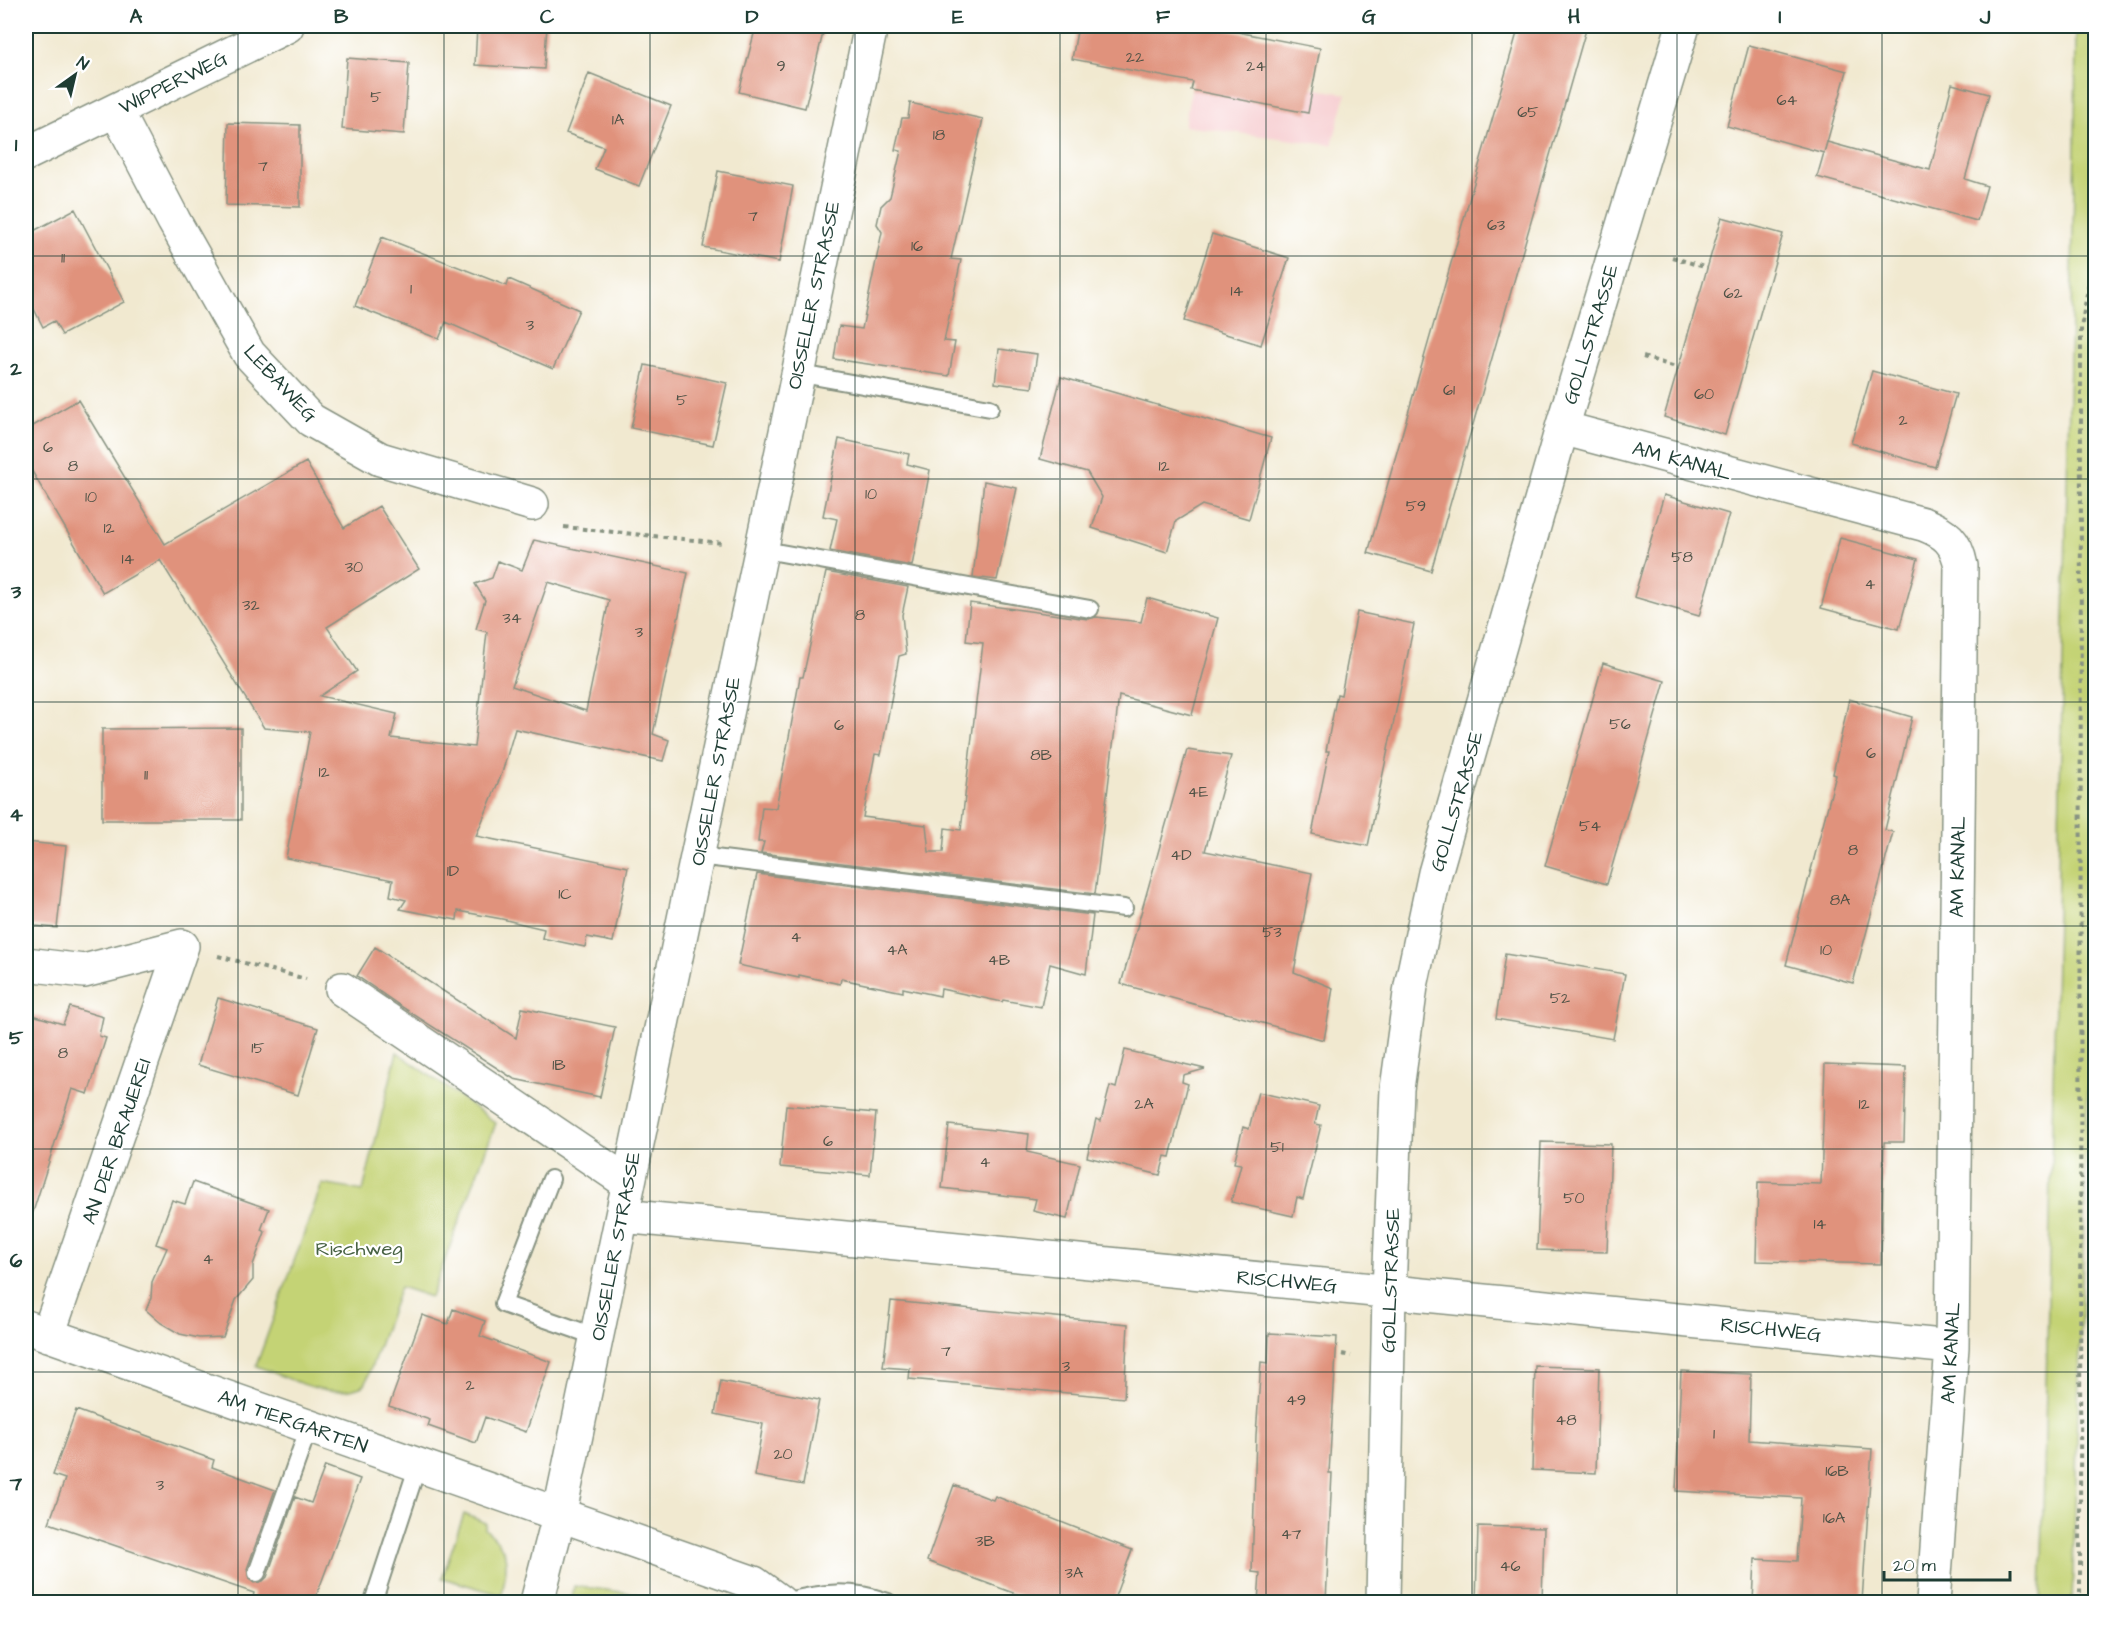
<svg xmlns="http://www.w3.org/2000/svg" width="2121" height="1628" font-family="'Architects Daughter',sans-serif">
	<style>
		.built { fill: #f7cfd2 }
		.green { fill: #c4d375; stroke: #728854; stroke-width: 1.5 }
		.building { fill: #e0927b; fill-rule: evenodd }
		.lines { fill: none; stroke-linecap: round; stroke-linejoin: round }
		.lane-casing { stroke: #889382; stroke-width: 20 }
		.street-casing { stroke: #889382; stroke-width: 36 }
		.path { stroke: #889382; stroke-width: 4; stroke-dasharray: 4.5 4.5; stroke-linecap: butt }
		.lane { stroke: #fff; stroke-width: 16 }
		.street { stroke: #fff; stroke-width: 33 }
		.grid { fill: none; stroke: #1f3d34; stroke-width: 1.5; stroke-opacity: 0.55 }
		.labels { text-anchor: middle; stroke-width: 4.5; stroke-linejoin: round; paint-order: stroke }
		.number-label { font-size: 16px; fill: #4f5246 }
		.street-label { font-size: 20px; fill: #1f3d34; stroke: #fff }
		.park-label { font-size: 20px; fill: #486244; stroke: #fff }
		.neatline { fill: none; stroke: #1f3d34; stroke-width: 2 }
		.grid-label { font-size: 20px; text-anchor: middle; font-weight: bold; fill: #1f3d34 }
	</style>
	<rect width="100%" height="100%" fill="#fff"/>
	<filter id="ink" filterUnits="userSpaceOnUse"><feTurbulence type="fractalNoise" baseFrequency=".0167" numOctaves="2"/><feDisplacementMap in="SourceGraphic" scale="12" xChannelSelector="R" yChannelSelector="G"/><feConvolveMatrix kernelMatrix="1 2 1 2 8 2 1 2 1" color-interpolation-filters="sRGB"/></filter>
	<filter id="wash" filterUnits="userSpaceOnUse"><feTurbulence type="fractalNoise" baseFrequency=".008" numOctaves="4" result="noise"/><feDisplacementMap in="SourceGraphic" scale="24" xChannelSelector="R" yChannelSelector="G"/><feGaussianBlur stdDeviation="1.35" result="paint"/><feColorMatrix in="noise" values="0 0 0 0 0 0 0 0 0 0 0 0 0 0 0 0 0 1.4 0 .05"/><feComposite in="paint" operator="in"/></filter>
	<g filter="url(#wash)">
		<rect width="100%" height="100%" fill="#f1e9d0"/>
		<path class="built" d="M1204 26 1320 48 1312 88 1346 94 1332 145 1184 126Z"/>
		<path class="green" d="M2076 26H2096V837L2072 1602H2041L2075 145Z
			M397 1052 496 1123 431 1297 400 1287 365 1385C330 1402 290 1378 256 1366L322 1184 363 1191Z
			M464 1514 486 1523 485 1529C512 1550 507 1564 502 1595L442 1578Z
			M574 1586 637 1594 636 1602H571Z"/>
		<g id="blocks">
			<path class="building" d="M477 26H547L544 69 475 65Z
				M756 26H793L823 33 805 108 739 92Z
				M1078 26H1206L1320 48 1308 113 1191 90 1193 82 1072 59Z
				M1519 26H1587L1431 571 1368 553Z
				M1749 45 1847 71 1824 153 1727 126Z
				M347 58 409 63 404 134 342 129Z
				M589 73 671 106 639 186 595 169 604 147 566 133Z
				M1952 84 1989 94 1965 179 1987 186 1977 221 1817 177 1827 142 1930 170Z
				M910 103 983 119 951 259 961 260 944 341 955 342 949 376 834 359 839 326 862 329 882 232 877 224 881 206 890 197 901 151 895 150 902 118H908Z
				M228 123 300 125V207L226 205Z
				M718 171 793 186 779 262 703 247Z
				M75 209 124 302 62 335 54 321 43 327 26 293V235Z
				M1722 217 1783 234 1725 435 1664 417Z
				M1212 234 1289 258 1261 345 1184 321Z
				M382 237 507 286 509 279 579 310 553 369 446 322 439 339 355 306Z
				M999 349 1037 354 1032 388 995 383Z
				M645 365 727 383 713 445 631 428Z
				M1872 371 1956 394 1935 467 1851 443Z
				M1061 377 1271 438 1249 519 1202 505 1176 521 1167 552 1092 528 1102 497 1087 472 1040 459Z
				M78 400 165 544 306 462 344 528 379 506 419 569 327 627 357 671 320 696 397 714 391 738 474 747 487 632 476 629 485 600 475 584 492 578 498 561 522 570 534 540 688 573 653 734 669 740 663 761 515 729 502 773 476 836 628 867 613 942 587 937 585 947 542 938 544 929 502 919 458 911 457 920 400 909 406 900 390 896 393 880 286 858 310 732 264 728 160 560 103 593 26 461V430ZM548 582 609 600 586 711 512 686Z
				M839 439 909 454 907 464 930 470 912 566 830 551 837 519 823 516Z
				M984 481 1017 488 997 580 973 577Z
				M1664 495 1729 514 1699 616 1634 597Z
				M1840 538 1918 559 1899 629 1821 608Z
				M826 572 908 587 902 615 906 654 899 656 881 755 875 754 863 817 926 825 929 852H943L945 828 961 830 983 643 966 641 970 603 1088 619 1096 617 1141 622 1147 598 1218 618 1192 715 1119 696 1095 894 761 853 764 842H758L762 807 776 808 800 677H803Z
				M1357 612 1414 624 1368 846 1312 834 1329 751H1326L1337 694 1341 695Z
				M1603 663 1665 681 1607 884 1545 866Z
				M1849 699 1912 717 1885 830 1893 832 1853 983 1786 965 1836 775 1833 774Z
				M241 728V820H102V729Z
				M1187 750 1231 756 1205 851 1312 873 1294 972 1333 988 1324 1040 1121 984Z
				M26 842 66 846 57 928 26 925Z
				M757 874 1093 915 1086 974 1050 964 1041 1007 1003 1000 1002 1002 941 989 940 996 903 988V992L841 979 840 984 799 975V978L738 965Z
				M375 947 516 1038 522 1008 615 1027 600 1097 514 1079 399 1005 357 976Z
				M1505 954 1625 974 1613 1039 1496 1019Z
				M218 998 318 1028 298 1095 198 1065Z
				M70 1007 103 1017 99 1036 106 1038 88 1094 72 1089 33 1212 26 1211V1013L63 1024Z
				M1125 1050 1205 1069 1183 1075 1182 1082 1188 1084 1170 1157 1165 1156 1160 1175 1087 1157 1096 1119 1101 1121 1110 1086 1116 1088Z
				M1825 1064 1906 1067 1904 1142H1884L1881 1264 1756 1261 1758 1182 1821 1184Z
				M1258 1092 1319 1106 1315 1124 1321 1125 1303 1199 1297 1197 1293 1216 1231 1202 1241 1164 1234 1163 1243 1127 1249 1129Z
				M786 1105 876 1113 870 1175 780 1167Z
				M949 1125 1029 1134 1027 1152 1080 1164 1067 1219 1033 1211 1036 1199 942 1188Z
				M1541 1142 1611 1144 1607 1252 1537 1250Z
				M193 1182 269 1209 261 1230 265 1232 253 1265V1280L236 1300 223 1337 199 1338 180 1334 161 1323 146 1310 151 1298 152 1282 167 1248 156 1244 172 1200 185 1204Z
				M891 1301 1128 1324 1124 1398 909 1379 910 1369 883 1367Z
				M453 1309 485 1321 480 1336 551 1362 526 1432 485 1417 476 1443 428 1426 430 1420 389 1406 422 1315 448 1324Z
				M1269 1333 1337 1337 1329 1473H1332L1326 1602H1258L1260 1573 1252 1572 1256 1435 1261 1362 1268 1363Z
				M1535 1366 1599 1368 1596 1473 1532 1470Z
				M1681 1371 1751 1374 1749 1440 1872 1449 1862 1602H1753L1755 1559 1797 1561 1801 1498 1676 1491Z
				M721 1381 819 1400 803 1485 754 1476 763 1424 715 1414Z
				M76 1410 214 1460 212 1467 275 1490 247 1569 249 1579 254 1583 263 1581 267 1577 295 1497 311 1503 325 1466 360 1479 314 1602H252L254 1593 49 1523 65 1479 53 1475Z
				M954 1485 993 1500 995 1496 1132 1550 1113 1602H1038L927 1561Z
				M1478 1526 1544 1528 1542 1602H1476Z"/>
		</g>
	</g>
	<g filter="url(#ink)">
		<use href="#blocks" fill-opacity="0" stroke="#889382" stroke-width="1.5"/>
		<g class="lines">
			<defs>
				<path id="lane" d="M796 373 990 408
					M759 549 1090 609
					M698 856 1124 908
					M551 1179 503 1304 597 1337
					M257 1573 309 1427
					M373 1602 418 1465
					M784 1602C821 1592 851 1589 888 1602"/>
				<path id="street" d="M116 110 174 221 249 354 311 420 380 459 532 504
					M26 154 287 26
					M1562 428 1923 524C1946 533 1956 541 1961 566L1952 1347 1933 1602
					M26 964 84 971 182 946
					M342 989 627 1182
					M622 1216 1952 1347
					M26 1327 754 1583 780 1602
					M48 1335 182 946
					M537 1602 559 1516 871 26
					M1383 1602 1389 1291 1397 1089 1411 986 1435 873 1562 428 1683 26"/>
			</defs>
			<use href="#lane" class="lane-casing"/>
			<use href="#street" class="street-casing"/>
			<path class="path" d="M1672 257 1707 268
				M1643 357 1679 368
				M564 527 723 543
				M218 956 306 979
				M1342 1354 1351 1356
				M2080 1602 2081 328 2096 243"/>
			<use href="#lane" class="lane"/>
			<use href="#street" class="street"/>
		</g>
	</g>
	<path class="grid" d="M238 26V1602M444 26V1602M650 26V1602M855 26V1602M1060 26V1602M1266 26V1602M1472 26V1602M1677 26V1602M1882 26V1602M26 256H2096M26 479H2096M26 702H2096M26 926H2096M26 1149H2096M26 1372H2096"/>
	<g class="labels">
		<g class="number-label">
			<text x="1135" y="62">22</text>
			<text x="781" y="71">9</text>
			<text x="1256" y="71">24</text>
			<text x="376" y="102">5</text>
			<text x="1787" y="105">64</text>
			<text x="1528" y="117">65</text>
			<text x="618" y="125">1A</text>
			<text x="939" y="140">18</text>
			<text x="263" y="171">7</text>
			<text x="753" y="221">7</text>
			<text x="1496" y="230">63</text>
			<text x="917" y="251">16</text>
			<text x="63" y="263">11</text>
			<text x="411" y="294">1</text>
			<text x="1237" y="296">14</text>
			<text x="1733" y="298">62</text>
			<text x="530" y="330">3</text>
			<text x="1449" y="395">61</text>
			<text x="1704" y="399">60</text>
			<text x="682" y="405">5</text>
			<text x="1903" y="425">2</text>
			<text x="48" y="452">6</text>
			<text x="73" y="471">8</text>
			<text x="1164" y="471">12</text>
			<text x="871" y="499">10</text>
			<text x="91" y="502">10</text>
			<text x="1416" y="511">59</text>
			<text x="109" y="533">12</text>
			<text x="1682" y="562">58</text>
			<text x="128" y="564">14</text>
			<text x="354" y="572">30</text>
			<text x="1870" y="589">4</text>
			<text x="251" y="610">32</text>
			<text x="860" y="620">8</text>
			<text x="512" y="623">34</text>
			<text x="639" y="637">3</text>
			<text x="1620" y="729">56</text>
			<text x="839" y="730">6</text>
			<text x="1871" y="758">6</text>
			<text x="1041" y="760">8B</text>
			<text x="324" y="777">12</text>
			<text x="146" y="780">11</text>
			<text x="1198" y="797">4E</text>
			<text x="1590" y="831">54</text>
			<text x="1853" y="855">8</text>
			<text x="1181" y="860">4D</text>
			<text x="453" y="876">1D</text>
			<text x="565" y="899">1C</text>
			<text x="1840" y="905">8A</text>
			<text x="1272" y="937">53</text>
			<text x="796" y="942">4</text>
			<text x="897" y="955">4A</text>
			<text x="1826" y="955">10</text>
			<text x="999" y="965">4B</text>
			<text x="1560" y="1003">52</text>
			<text x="258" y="1053">15</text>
			<text x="63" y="1058">8</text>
			<text x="559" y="1070">1B</text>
			<text x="1144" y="1109">2A</text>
			<text x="1864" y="1109">12</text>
			<text x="828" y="1146">6</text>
			<text x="1277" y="1152">51</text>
			<text x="985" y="1167">4</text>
			<text x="1574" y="1203">50</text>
			<text x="1820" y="1229">14</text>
			<text x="208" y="1264">4</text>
			<text x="946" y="1356">7</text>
			<text x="1066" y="1371">3</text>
			<text x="470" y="1390">2</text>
			<text x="1296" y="1405">49</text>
			<text x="1566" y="1425">48</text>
			<text x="1714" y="1439">1</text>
			<text x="783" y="1459">20</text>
			<text x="1837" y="1476">16B</text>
			<text x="160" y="1490">3</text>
			<text x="1834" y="1523">16A</text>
			<text x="1291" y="1539">47</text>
			<text x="985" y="1546">3B</text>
			<text x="1510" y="1571">46</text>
			<text x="1074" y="1578">3A</text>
		</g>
		<g class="street-label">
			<text transform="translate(173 82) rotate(-26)" y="7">WIPPERWEG</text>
			<text transform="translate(813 295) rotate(-78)" y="7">OISSELER STRASSE</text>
			<text transform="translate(1590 334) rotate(-73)" y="7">GOLLSTRASSE</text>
			<text transform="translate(281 383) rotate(47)" y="7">LEBAWEG</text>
			<text transform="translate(1682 460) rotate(15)" y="7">AM KANAL</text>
			<text transform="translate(715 771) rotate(-79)" y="7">OISSELER STRASSE</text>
			<text transform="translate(1456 801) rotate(-74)" y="7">GOLLSTRASSE</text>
			<text transform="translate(1957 867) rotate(-89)" y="7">AM KANAL</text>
			<text transform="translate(116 1141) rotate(-71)" y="7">AN DER BRAUEREI</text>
			<text transform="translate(615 1246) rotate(-79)" y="7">OISSELER STRASSE</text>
			<text transform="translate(1390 1280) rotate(-88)" y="7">GOLLSTRASSE</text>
			<text transform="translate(1287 1281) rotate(5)" y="7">RISCHWEG</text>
			<text transform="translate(1771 1329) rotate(6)" y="7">RISCHWEG</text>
			<text transform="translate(1950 1353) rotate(-87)" y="7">AM KANAL</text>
			<text transform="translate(293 1421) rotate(19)" y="7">AM TIERGARTEN</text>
		</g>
		<g class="park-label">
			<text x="359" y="1255">Rischweg</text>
		</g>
	</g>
	<rect width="2121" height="1628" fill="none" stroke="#fff" stroke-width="66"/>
	<g transform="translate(75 75) rotate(34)" stroke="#ffffff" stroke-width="4.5" paint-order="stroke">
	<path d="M0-4.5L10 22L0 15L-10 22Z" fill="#1f3d34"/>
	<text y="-9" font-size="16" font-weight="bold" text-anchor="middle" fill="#1f3d34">N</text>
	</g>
	<path d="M1884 1571v9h126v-9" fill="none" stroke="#1f3d34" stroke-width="3"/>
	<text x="1893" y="1571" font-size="18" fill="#1f3d34" stroke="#ffffff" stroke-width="4.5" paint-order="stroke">20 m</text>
	<rect x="33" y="33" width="2055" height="1562" class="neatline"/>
	<g class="grid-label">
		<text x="136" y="23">A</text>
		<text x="341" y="23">B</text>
		<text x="547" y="23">C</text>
		<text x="752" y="23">D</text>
		<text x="958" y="23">E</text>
		<text x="1163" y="23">F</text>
		<text x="1369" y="23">G</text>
		<text x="1574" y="23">H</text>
		<text x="1780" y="23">I</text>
		<text x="1985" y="23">J</text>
		<text x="16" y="151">1</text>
		<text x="16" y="375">2</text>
		<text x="16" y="598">3</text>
		<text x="16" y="821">4</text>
		<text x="16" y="1044">5</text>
		<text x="16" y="1267">6</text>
		<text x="16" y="1490">7</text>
	</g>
</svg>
